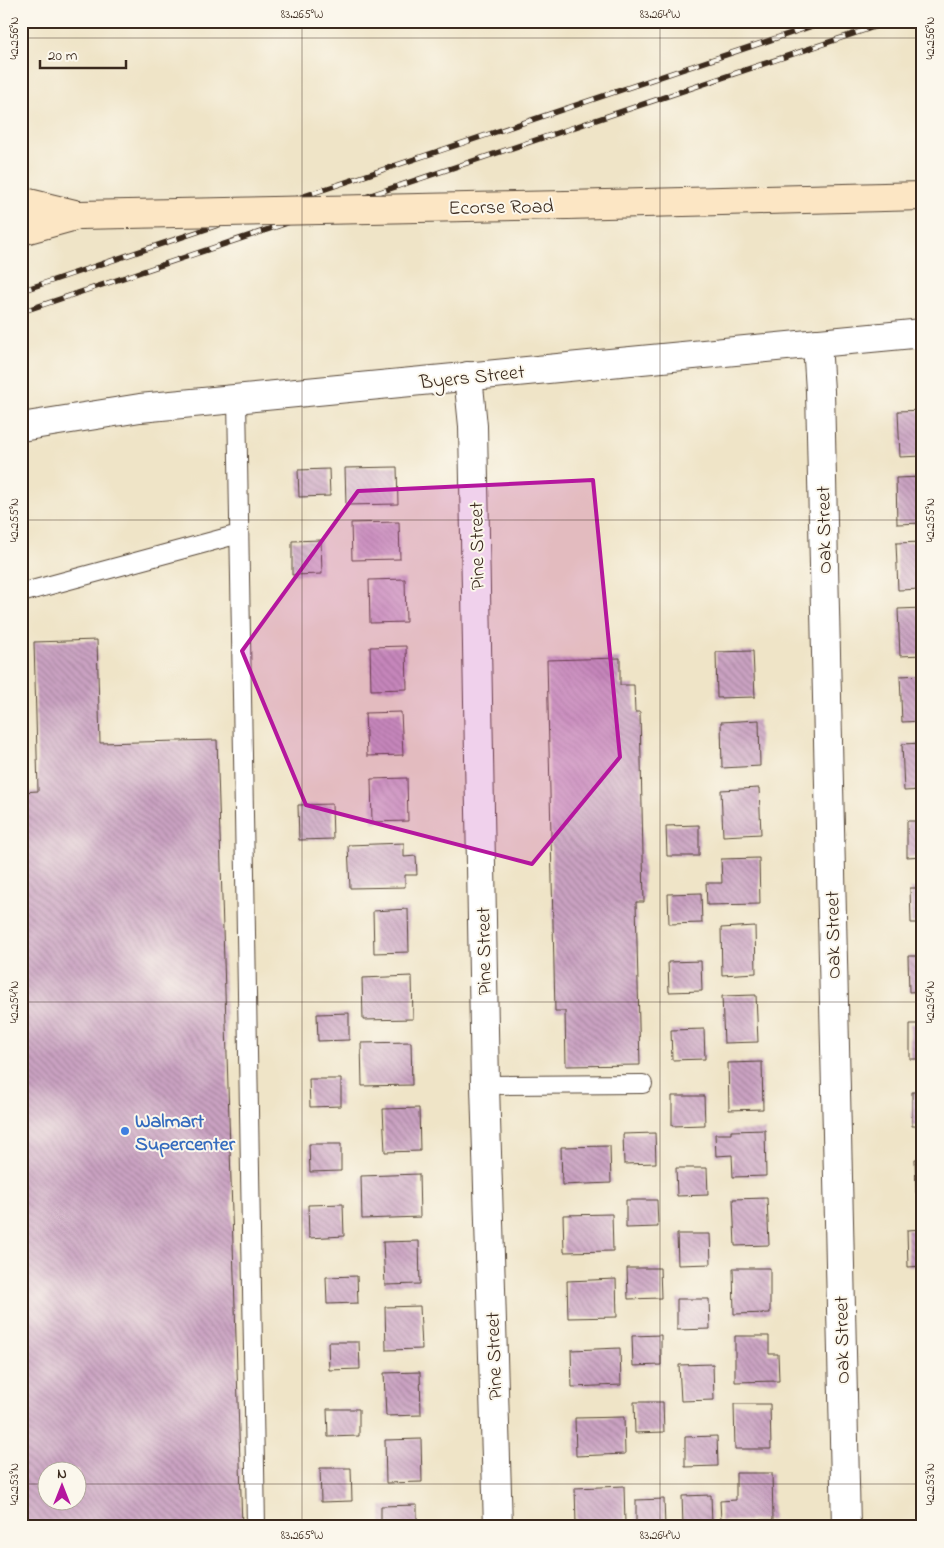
<svg xmlns="http://www.w3.org/2000/svg" width="944" height="1548" font-family="'Indie Flower',sans-serif">
	<style>
		.building { fill: url(#building-back-hatch); fill-rule: evenodd }
		.lines { fill: none; stroke-linecap: round; stroke-linejoin: round }
		.service-casing { stroke: #564637; stroke-width: 20 }
		.minor-casing { stroke: #564637; stroke-width: 30 }
		.tertiary-casing { stroke: #564637; stroke-width: 30 }
		.secondary-casing { stroke: #564637; stroke-width: 30 }
		.service { stroke: #fff; stroke-width: 18 }
		.minor { stroke: #fff; stroke-width: 28 }
		.tertiary { stroke: #fff; stroke-width: 28 }
		.secondary { stroke: #fce6c4; stroke-width: 28 }
		.rail-casing { stroke: #3b2a1e; stroke-width: 5.5 }
		.rail { stroke: #fbf7ec; stroke-width: 4; stroke-dasharray: 11; stroke-linecap: butt }
		.secondary-bridge-casing { stroke: #564637; stroke-width: 30; stroke-linecap: butt }
		.secondary-bridge { stroke: #fce6c4; stroke-width: 28 }
		.marked { fill: #b5179e; fill-opacity: 0.2; stroke: #b5179e; stroke-width: 4; stroke-linejoin: round }
		.ticks { fill: none; stroke: #3b2a1e; stroke-width: 1; stroke-opacity: 0.45 }
		.shop-dot { fill: #3f7fe0; stroke: #fbf7ec; stroke-width: 2 }
		.labels { text-anchor: middle; stroke-width: 4; stroke-linejoin: round; paint-order: stroke }
		.street-label { font-size: 20px; fill: #3b2a1e; stroke: #fbf7ec }
		.shop-label { font-size: 20px; font-weight: bold; fill: #366cbe; stroke: #fbf7ec; text-anchor: start }
		.neatline { fill: none; stroke: #3b2a1e; stroke-width: 2 }
		.ticks-label { font-size: 12px; text-anchor: middle; fill: #3b2a1e }
	</style>
	<defs>
		<pattern id="building-back-hatch" width="6" height="6" patternUnits="userSpaceOnUse" patternTransform="scale(1.25)"><rect width="6" height="6" fill="#caa2c2"/><path d="M-1 5l2 2M0 0l6 6M5-1l2 2" fill="none" stroke="#a5849d"/></pattern>
	</defs>
	<rect width="100%" height="100%" fill="#fbf7ec"/>
	<filter id="ink" filterUnits="userSpaceOnUse"><feTurbulence type="fractalNoise" baseFrequency=".02" numOctaves="2"/><feDisplacementMap in="SourceGraphic" scale="10" xChannelSelector="R" yChannelSelector="G"/><feConvolveMatrix kernelMatrix="1 2 1 2 8 2 1 2 1" color-interpolation-filters="sRGB"/></filter>
	<filter id="wash" filterUnits="userSpaceOnUse"><feTurbulence type="fractalNoise" baseFrequency=".0096" numOctaves="4" result="noise"/><feDisplacementMap in="SourceGraphic" scale="20" xChannelSelector="R" yChannelSelector="G"/><feGaussianBlur stdDeviation="1.12" result="paint"/><feColorMatrix in="noise" values="0 0 0 0 0 0 0 0 0 0 0 0 0 0 0 0 0 1.4 0 .05"/><feComposite in="paint" operator="in"/></filter>
	<g filter="url(#wash)">
		<rect width="100%" height="100%" fill="#efe4c7"/>
		<g id="blocks">
			<path class="building" d="M923 410V456L900 457 898 411Z
				M397 467 398 504 346 505 345 468Z
				M329 469 330 496 299 497 298 470Z
				M923 477V523L897 524 896 478Z
				M399 522 400 559 352 560 351 523Z
				M321 540 322 574 292 575V541Z
				M923 542V589L898 590 896 543Z
				M405 579 406 622 370 623 369 580Z
				M923 608V655L900 656 898 609Z
				M97 640 100 743 217 740 242 1527H99V1524L21 1527V792L38 791 34 642ZM48 1470H78V1500H48Z
				M406 646 407 689 371 690 370 647Z
				M753 651 755 697 717 698 716 652Z
				M620 658V685H634L635 712H640L644 902H636L640 1065 566 1066 565 1011H555L547 660Z
				M923 675V721L902 722 900 676Z
				M401 712 403 755 367 756 365 713Z
				M759 720 760 766 722 768 721 722Z
				M923 743V790L904 791 902 744Z
				M407 778 408 821 372 822 371 779Z
				M759 788 761 834 723 836 721 790Z
				M332 804 333 839 299 840 298 805Z
				M907 821H923V856L907 857Z
				M699 825V856H667L666 826Z
				M404 843V857L416 856 417 875H405V887L350 888 348 845Z
				M759 858 760 904 707 905 706 883H722L721 859Z
				M910 888H923V923H911Z
				M701 893 702 923 669 924 668 894Z
				M408 909 409 952 374 953 373 911Z
				M755 926 756 973 722 975 721 928Z
				M908 956H923V991L909 992Z
				M701 961 702 991 669 992 668 962Z
				M412 976 413 1019 363 1020 362 978Z
				M756 995 758 1042 724 1043 722 996Z
				M349 1013V1040L318 1041 317 1014Z
				M910 1024H923V1059H910Z
				M704 1029 705 1059 672 1060 671 1030Z
				M411 1042 412 1085 362 1086 361 1043Z
				M762 1062 763 1109 729 1110 728 1063Z
				M309 1079H341V1106L310 1107Z
				M912 1092H923V1126H912Z
				M672 1096H704L705 1125 672 1126Z
				M419 1108 420 1151 385 1152 383 1109Z
				M765 1130 766 1176 733 1177 732 1155 716 1156 715 1134H731V1131Z
				M655 1133 656 1163 624 1164 623 1134Z
				M309 1144H341V1171L310 1172Z
				M610 1146 611 1183 562 1185 561 1147Z
				M915 1159H923V1193H916Z
				M676 1168H707L708 1195 677 1196Z
				M419 1174 420 1217 362 1219 361 1176Z
				M767 1198 769 1245 735 1246 733 1199Z
				M626 1200H657L658 1227 626 1228Z
				M343 1204 344 1236 309 1238 308 1205Z
				M612 1214 613 1251 564 1252 563 1215Z
				M923 1229V1266L908 1267 907 1230Z
				M677 1234H710L711 1264 678 1265Z
				M419 1241 420 1284 385 1285 383 1242Z
				M627 1268H660L661 1298 628 1299Z
				M733 1268H770V1313L734 1314Z
				M357 1276 358 1303 327 1304 326 1277Z
				M616 1279 617 1317 568 1318 567 1281Z
				M919 1295H923V1330H920Z
				M677 1299H709L710 1329 677 1330Z
				M420 1306 422 1349 386 1350 385 1307Z
				M661 1335V1365L633 1366 632 1336Z
				M735 1336H769V1354H778L779 1381 735 1382Z
				M328 1342H359L360 1369 329 1370Z
				M620 1348 621 1385 572 1387 571 1350Z
				M713 1364 714 1400 681 1401 679 1365Z
				M420 1372 421 1415 386 1416 384 1373Z
				M634 1402H663L664 1432 635 1433Z
				M734 1404H770L771 1449H735Z
				M327 1409H359V1436L328 1437Z
				M624 1417 625 1454 576 1456 575 1418Z
				M717 1436 718 1466 685 1467V1437Z
				M421 1439 422 1482 386 1483 385 1440Z
				M320 1468H351L352 1501 321 1502Z
				M736 1473H772L773 1520 721 1521 720 1501 736 1500Z
				M624 1486 625 1524 576 1525 575 1488Z
				M921 1491H923V1525H921Z
				M711 1495 712 1525 683 1526 682 1496Z
				M664 1499 665 1527H636V1500Z
				M417 1505V1527H381V1506Z"/>
		</g>
	</g>
	<g filter="url(#ink)">
		<use href="#blocks" fill-opacity="0" stroke="#564637" stroke-width="1"/>
		<g class="lines">
			<defs>
				<path id="service" d="M237 399 256 1527
					M21 593 239 534
					M485 1085 643 1084"/>
				<path id="minor" d="M817 343 820 391 846 1527
					M468 376 473 426 485 1085 498 1527"/>
				<path id="tertiary" d="M21 427 140 408 923 333"/>
				<path id="secondary" d="M21 201 75 214
					M567 205 923 196
					M21 231 79 215"/>
			</defs>
			<use href="#service" class="service-casing"/>
			<use href="#minor" class="minor-casing"/>
			<use href="#tertiary" class="tertiary-casing"/>
			<use href="#secondary" class="secondary-casing"/>
			<use href="#service" class="service"/>
			<use href="#minor" class="minor"/>
			<use href="#tertiary" class="tertiary"/>
			<use href="#secondary" class="secondary"/>
			<defs>
				<path id="rail" d="M21 291 827 21
					M21 312 892 21"/>
			</defs>
			<use href="#rail" class="rail-casing"/>
			<use href="#rail" class="rail"/>
			<defs>
				<path id="secondary-bridge" d="M79 215 567 205"/>
			</defs>
			<use href="#secondary-bridge" class="secondary-bridge-casing"/>
			<use href="#secondary-bridge" class="secondary-bridge"/>
		</g>
	</g>
	<path class="marked" d="M593 480 620 757 532 864 306 805 242 651 358 491Z"/>
	<path class="ticks" d="M302 21V1527M660 21V1527M21 38H923M21 520H923M21 1002H923M21 1484H48M78 1484H923"/>
	<circle class="shop-dot" cx="125" cy="1131" r="5"/>
	<g class="labels">
		<g class="street-label">
			<text transform="translate(501 206) rotate(-1)" y="7">Ecorse Road</text>
			<text transform="translate(472 376) rotate(-6)" y="7">Byers Street</text>
			<text transform="translate(823 530) rotate(-91)" y="7">Oak Street</text>
			<text transform="translate(476 546) rotate(-91)" y="7">Pine Street</text>
			<text transform="translate(832 935) rotate(-91)" y="7">Oak Street</text>
			<text transform="translate(483 951) rotate(-91)" y="7">Pine Street</text>
			<text transform="translate(841 1340) rotate(-91)" y="7">Oak Street</text>
			<text transform="translate(493 1356) rotate(-92)" y="7">Pine Street</text>
		</g>
		<g class="shop-label">
			<text x="135" y="1127">Walmart<tspan x="135" dy="23">Supercenter</tspan></text>
		</g>
	</g>
	<rect width="944" height="1548" fill="none" stroke="#fbf7ec" stroke-width="55"/>
	<g transform="translate(62 1486)"><circle r="24" fill="#fbf7ec" stroke="#aea59a"/>
	<path d="M0-4L9 19L0 12L-9 19Z" fill="#b5179e"/>
	<text y="-8" font-size="14" font-weight="bold" text-anchor="middle" fill="#3b2a1e">N</text>
	</g>
	<path d="M40 60v8h86v-8" fill="none" stroke="#3b2a1e" stroke-width="2.5"/>
	<text x="48" y="60" font-size="15" fill="#3b2a1e" stroke="#fbf7ec" stroke-width="4" paint-order="stroke">20 m</text>
	<rect x="28" y="28" width="888" height="1492" class="neatline"/>
	<g class="ticks-label">
		<text x="302" y="18">83.265°W</text>
		<text x="660" y="18">83.264°W</text>
		<text transform="translate(14 38) rotate(-90)" y="4">42.256°N</text>
		<text transform="translate(930 38) rotate(-90)" y="4">42.256°N</text>
		<text transform="translate(14 520) rotate(-90)" y="4">42.255°N</text>
		<text transform="translate(930 520) rotate(-90)" y="4">42.255°N</text>
		<text transform="translate(14 1002) rotate(-90)" y="4">42.254°N</text>
		<text transform="translate(930 1002) rotate(-90)" y="4">42.254°N</text>
		<text transform="translate(14 1484) rotate(-90)" y="4">42.253°N</text>
		<text transform="translate(930 1484) rotate(-90)" y="4">42.253°N</text>
		<text x="302" y="1539">83.265°W</text>
		<text x="660" y="1539">83.264°W</text>
	</g>
</svg>
